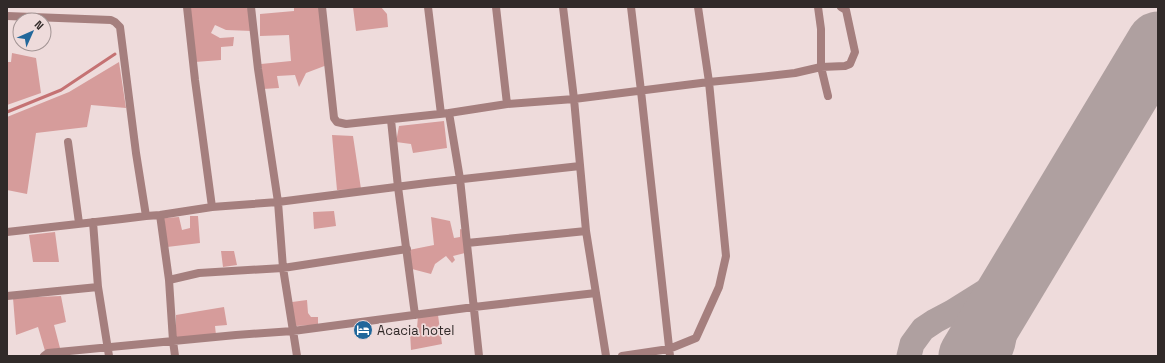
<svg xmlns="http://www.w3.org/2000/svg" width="1165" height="363" font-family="'Space Grotesk',sans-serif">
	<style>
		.green { fill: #d69c9b }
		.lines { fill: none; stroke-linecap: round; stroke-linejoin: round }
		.stream { stroke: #c57273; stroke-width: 3 }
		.taxiway { stroke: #afa0a0; stroke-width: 25 }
		.runway { stroke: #afa0a0; stroke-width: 63 }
		.street { stroke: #a57f7e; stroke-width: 8 }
		.labels { text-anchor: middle; stroke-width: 3.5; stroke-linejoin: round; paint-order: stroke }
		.poi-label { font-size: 13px; fill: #312a29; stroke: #eedbdb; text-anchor: start }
	</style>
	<rect width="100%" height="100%" fill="#eedbdb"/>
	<path class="green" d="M189 7H244L249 9 252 31 226 30 215 25 211 33 220 38 234 37 233 46 221 47V60L195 62Z
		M294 7H320L327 65 306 73 299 87 295 75 277 76 279 88 263 89 261 64 291 61 289 35 260 36V14L294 11Z
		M353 7H381L387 14 388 27 356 31Z
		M12 53 36 58 41 93 7 105V62H11Z
		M119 62 126 108 91 105 87 127 36 133 27 194 7 190V117L69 92Z
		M444 121 447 148 413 153 411 144 396 142 399 126Z
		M332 135 353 136 361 189 337 190Z
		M334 211 336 226 314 229 313 212Z
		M190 216H198L200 243 167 247 164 218 179 217 182 230 190 228Z
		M431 217 450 221 454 238 460 237V229L464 230 465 253 453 256 455 260 452 263 446 256 435 264 431 274 412 269 409 250 434 245Z
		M55 232 59 262H33L29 235Z
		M221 251H234L237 265 223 267Z
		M61 296 66 322 54 325 60 348 45 351 38 327 16 335 13 298Z
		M307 300 308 313 311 317H318V325L295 326 292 302Z
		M224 307 227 325 215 326 216 335 176 340V315Z
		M438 315 442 344 411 350 410 332 417 328 418 316Z"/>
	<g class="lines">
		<path class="stream" d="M7 112 61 90 115 54"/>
		<path class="taxiway" d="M998 310C1004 329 1008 336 998 356
			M909 356 912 344 923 329 935 321 952 312 1024 267"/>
		<path class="runway" d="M970 356 1158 43"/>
		<path class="street" d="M187 7 195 80 212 207
			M251 7 258 69 278 202 283 268 297 356
			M322 7 334 118 337 122 346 124 449 113 507 104 574 99 709 82 750 78 795 73 821 67 845 66 850 64 855 52 846 10 841 7
			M428 7 441 114
			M496 7 507 104
			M563 7 574 99 586 231 606 356
			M631 7 641 91 670 356
			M818 7 821 29V67L828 96
			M7 16 111 20 115 22 120 27 136 153 146 216
			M449 113 460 179 479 356
			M391 120 398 187 415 315
			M68 142 79 223
			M160 215 169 280 173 341 175 356
			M93 222 98 287 109 356
			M7 232 122 219 146 216 160 215 212 207 278 202 427 183 580 166
			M467 243 586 231
			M169 280 199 273 283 268 407 249
			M7 296 98 287
			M44 356 48 353 236 335 293 331 474 307 596 293
			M622 356 669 349 696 338 719 287 726 256 709 82 698 7"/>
	</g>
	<defs>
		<symbol id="hotel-disc" viewBox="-11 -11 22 22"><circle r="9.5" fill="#21679b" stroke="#eedbdb"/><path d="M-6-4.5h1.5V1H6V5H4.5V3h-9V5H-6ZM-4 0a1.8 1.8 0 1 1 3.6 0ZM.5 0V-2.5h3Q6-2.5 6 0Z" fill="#fff"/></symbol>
	</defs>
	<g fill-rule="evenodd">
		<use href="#hotel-disc" x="352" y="319" width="22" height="22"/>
	</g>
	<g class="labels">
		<g class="poi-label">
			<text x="377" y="335">Acacia hotel</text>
		</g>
	</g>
	<rect width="1165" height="363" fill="none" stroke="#312a29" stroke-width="16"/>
	<g transform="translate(32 32) rotate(45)"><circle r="19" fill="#eedbdb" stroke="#a29494"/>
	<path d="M0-3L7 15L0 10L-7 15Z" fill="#21679b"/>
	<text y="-6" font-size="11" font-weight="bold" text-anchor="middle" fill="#312a29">N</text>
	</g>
</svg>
